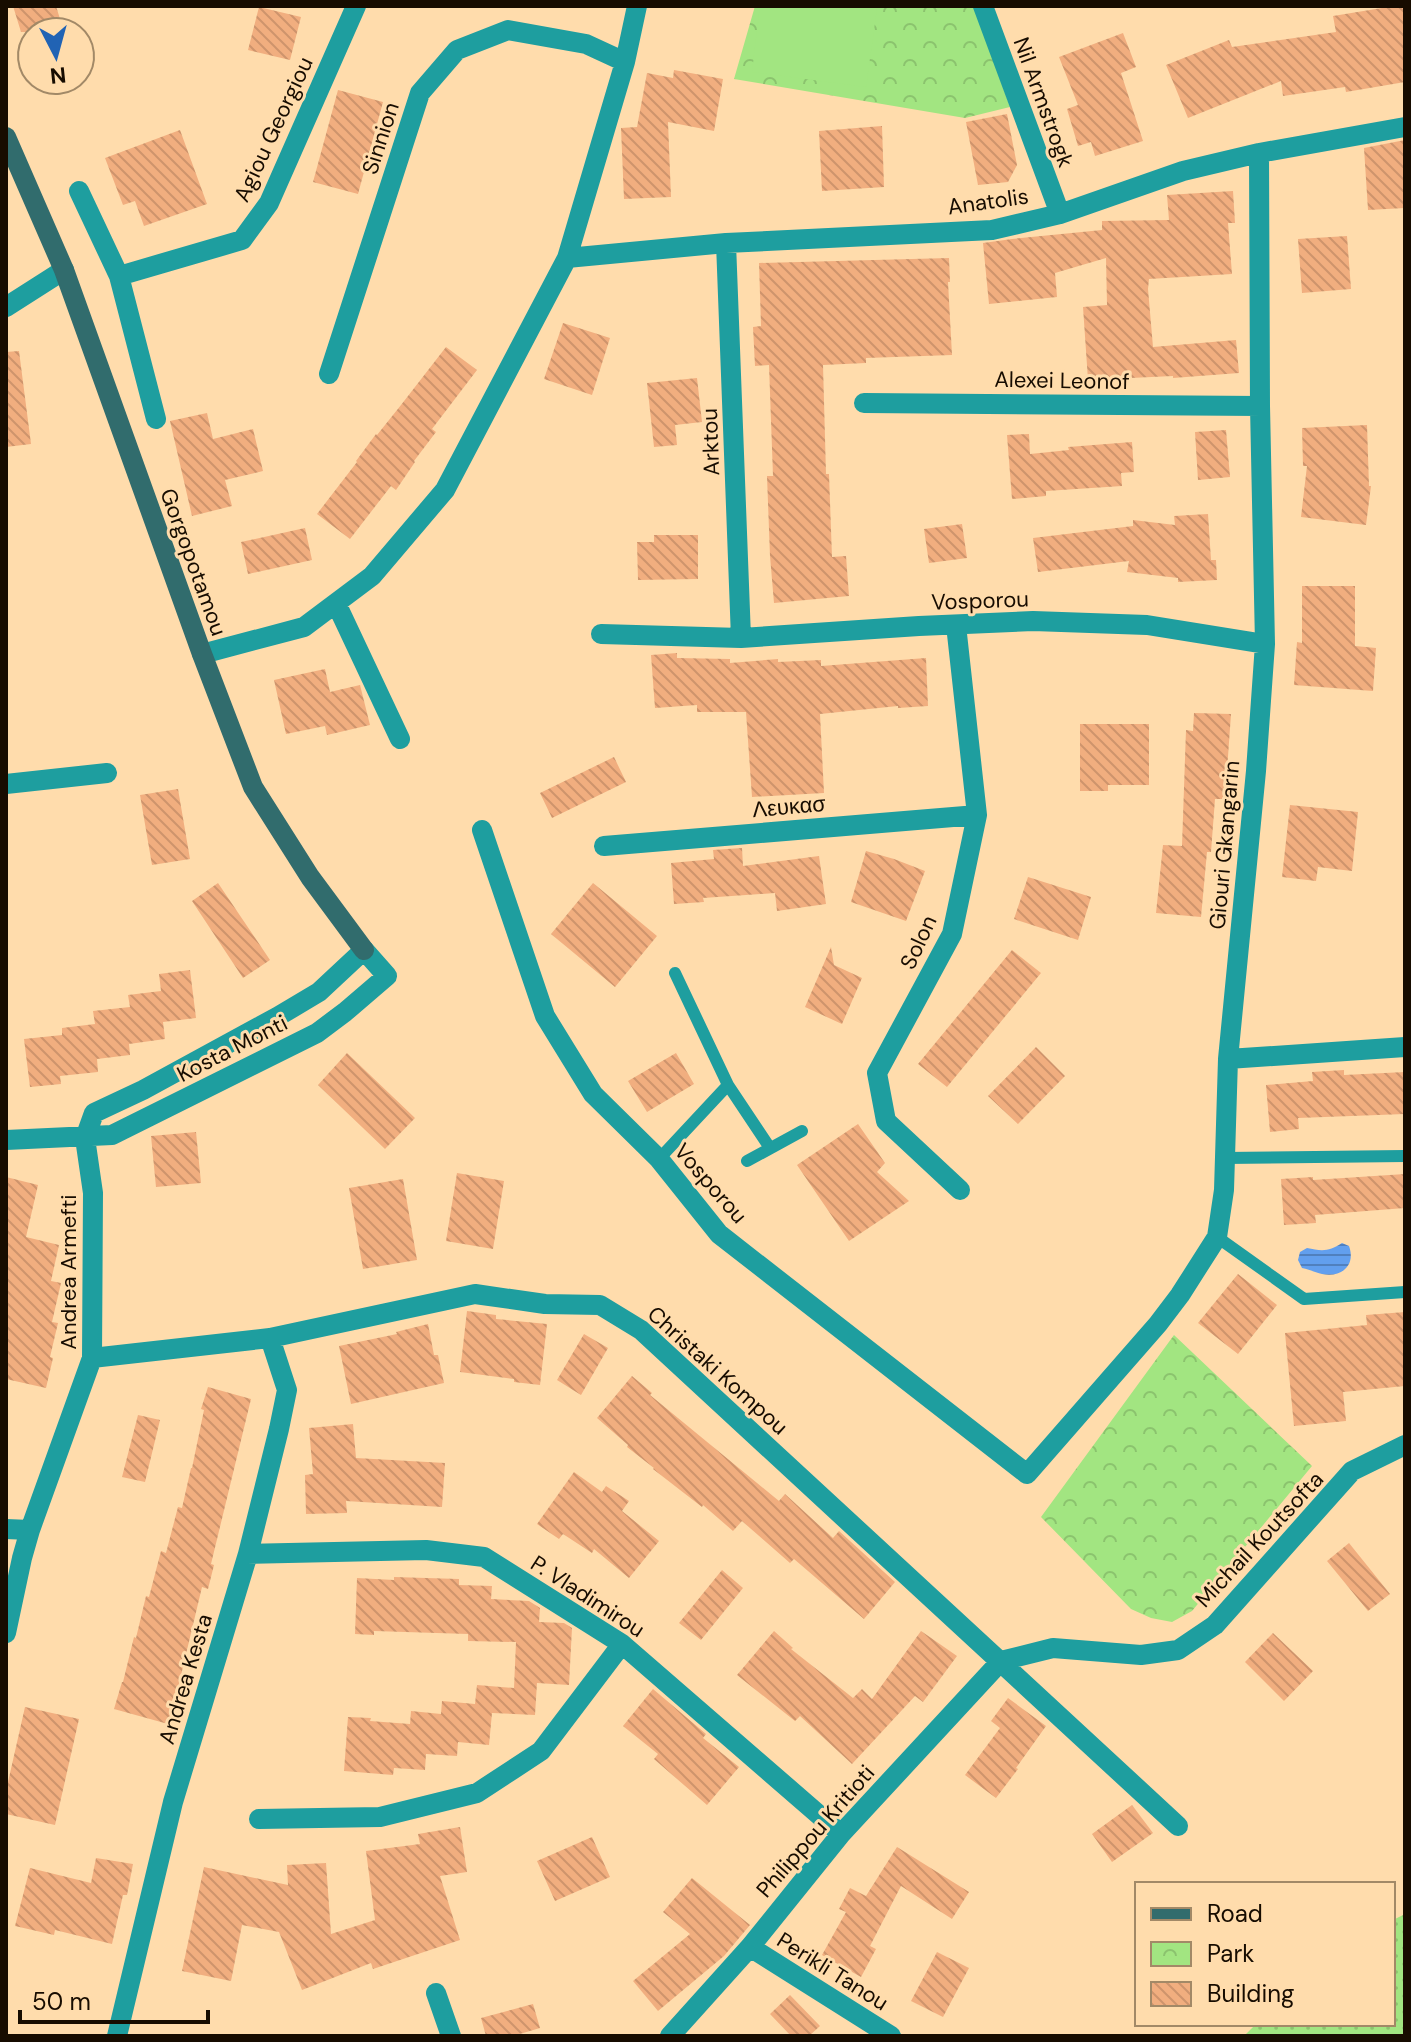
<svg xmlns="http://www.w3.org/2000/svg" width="1411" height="2042" font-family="'DM Sans',sans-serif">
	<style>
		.grass { fill: url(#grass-dots) }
		.park { fill: url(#park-crowns) }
		.pitch { fill: #a2e581 }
		.water { fill: url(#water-rules) }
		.building { fill: url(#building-back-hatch) }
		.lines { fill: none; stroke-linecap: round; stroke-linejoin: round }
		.lane { stroke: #1e9e9f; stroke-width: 12 }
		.street { stroke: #1e9e9f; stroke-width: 20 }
		.secondary { stroke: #316c6d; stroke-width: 20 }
		.labels { text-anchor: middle; stroke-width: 6; stroke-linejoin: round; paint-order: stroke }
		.street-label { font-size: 22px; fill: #170c00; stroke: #ffdcac }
	</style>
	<defs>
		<pattern id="grass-dots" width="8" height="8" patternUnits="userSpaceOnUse" patternTransform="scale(2)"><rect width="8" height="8" fill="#a2e581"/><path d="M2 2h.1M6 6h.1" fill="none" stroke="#8bc36e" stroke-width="1.8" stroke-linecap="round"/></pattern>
		<pattern id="park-crowns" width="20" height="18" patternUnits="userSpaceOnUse" patternTransform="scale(2)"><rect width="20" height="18" fill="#a2e581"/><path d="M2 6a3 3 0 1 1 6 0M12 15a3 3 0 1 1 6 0" fill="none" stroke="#8bc36e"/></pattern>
		<pattern id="water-rules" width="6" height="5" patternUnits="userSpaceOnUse" patternTransform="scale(2)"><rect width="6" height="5" fill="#629fee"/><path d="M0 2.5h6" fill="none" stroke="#5080be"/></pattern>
		<pattern id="building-back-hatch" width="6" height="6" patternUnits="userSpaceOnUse" patternTransform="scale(2)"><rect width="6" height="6" fill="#f1ae7f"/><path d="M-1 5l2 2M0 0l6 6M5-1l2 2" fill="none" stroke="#ce946c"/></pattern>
	</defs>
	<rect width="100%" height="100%" fill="#ffdcac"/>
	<path class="grass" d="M1405 1914V2036H1244L1256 2024H1393V1920Z"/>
	<path class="park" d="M755 6H974L1010 107 965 118 734 79Z
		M1174 1335 1312 1466 1192 1611 1172 1622 1151 1618 1131 1609 1041 1517Z"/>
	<path class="pitch" d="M760 6 877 8 866 87 752 72Z"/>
	<path class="water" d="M1342 1243 1349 1246C1356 1265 1342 1278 1322 1274 1316 1273 1309 1269 1302 1268L1298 1260 1300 1252 1307 1248C1321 1251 1329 1252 1342 1243Z"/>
	<path class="building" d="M13 6H56L64 32H21Z
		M1394 6H1405V82L1346 92 1345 87 1283 96 1281 81 1188 118 1166 65 1229 40 1232 47 1336 32 1333 16Z
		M259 7 301 17 290 60 248 50Z
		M1123 33 1136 67 1121 73 1143 141 1095 156 1091 142 1078 146 1067 109 1078 105 1059 57Z
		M674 70 723 79 714 131 668 122 671 197 624 199 621 128 637 127 647 73 673 78Z
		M338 90 383 102 358 194 313 182Z
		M1007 114 1017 165 1008 182 978 185 966 122Z
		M882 126 884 187 822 191 819 131Z
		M180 130 207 204 144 226 135 201 123 205 105 158Z
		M1405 140V208L1368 210 1364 148Z
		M1233 191 1235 223H1228L1232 274 1149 279 1148 289 1153 347 1236 340 1239 373 1173 378V376L1088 380 1083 307 1107 305 1106 258 1055 273 1057 297 989 304 983 243 1012 239 1102 230V221L1169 220 1167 195Z
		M1347 236 1351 289 1302 293 1298 239Z
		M949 258 950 282H948L952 355 866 358V363L823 365 826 474H829L832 557 846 556 849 596 774 603 770 556 767 476H773L769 365 755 366 753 327 761 326 759 263Z
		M563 323 610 338 592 395 544 379Z
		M446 347 477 370 432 429 436 432 414 461 415 462 396 490 391 486 350 539 317 514 357 462 356 461 376 434 377 435 401 405Z
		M19 351 31 444 6 447V352Z
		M697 378 702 422 675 425 677 445 654 447 647 383Z
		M207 413 213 439 253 429 263 471 225 480 232 506 192 516 170 421Z
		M1367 425 1369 486H1371L1366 525 1301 517 1307 466H1303L1302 428Z
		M1226 430 1230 477 1198 480 1195 432Z
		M1029 434 1030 454 1069 450 1068 447 1132 442 1134 472 1121 473 1122 486 1046 491V496L1012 499 1007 435Z
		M1208 514 1211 560H1216L1217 580 1178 582V578L1127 572 1129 561 1038 572 1033 538 1133 526V520L1175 525 1174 516Z
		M962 524 967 558 929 563 924 529Z
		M305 528 312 560 248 574 241 542Z
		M654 535H698V579L638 580 637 542H654Z
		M1302 586H1355V646L1376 648 1373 691 1294 685 1297 642 1302 643Z
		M677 653V658L730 659V663L778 659V662L821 660V666L926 658 928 706 898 708V706L820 714 824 793 752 797 746 712H697V705L655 708 651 655Z
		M325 669 330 692 360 685 370 725 327 735 325 726 286 734 274 680Z
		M1194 713 1231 714 1225 799H1215L1211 852H1207L1201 917 1156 913 1163 845 1182 846 1186 730 1193 731Z
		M1080 724H1149V785H1108V791H1080Z
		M614 757 626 782 552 818 540 793Z
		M178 789 190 859 152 865 140 795Z
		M1290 805 1358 812 1352 871 1318 867 1316 881 1282 877Z
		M742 848 743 866 819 856 826 904 777 911 775 893 703 898 704 902 674 904 671 863 714 859 713 850Z
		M866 851 894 859 925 871 906 921 851 902Z
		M1028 877 1091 897 1078 940 1014 919Z
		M218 883 270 960 243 978 192 901Z
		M593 883 657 936 615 987 551 934Z
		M831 947 834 965 862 978 842 1024 805 1007Z
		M1012 950 1041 973 947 1087 918 1064Z
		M190 970 196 1018 163 1022 165 1039 129 1044 130 1055 97 1059 98 1072 60 1076 61 1084 30 1087 24 1039 62 1035V1028L95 1024 93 1011 130 1007 128 995 161 991 159 974Z
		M1036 1047 1065 1076 1018 1124 988 1096Z
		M347 1053 415 1118 385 1149 318 1085Z
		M676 1053 694 1084 647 1112 628 1081Z
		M1344 1070V1075L1405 1072V1114L1298 1118 1299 1129 1270 1132 1266 1085 1313 1081 1312 1072Z
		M858 1124 885 1163 877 1172 909 1201 849 1241 797 1165Z
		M196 1132 201 1183 156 1187 151 1136Z
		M457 1173 504 1181 493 1249 446 1241Z
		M1405 1174V1208L1315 1215 1316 1223 1284 1225 1281 1179 1313 1177V1180Z
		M6 1177 38 1185 26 1237 59 1245 51 1281 61 1283 52 1322 58 1323 50 1357 53 1358 46 1388 6 1379Z
		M403 1179 417 1260 363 1269 349 1188Z
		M1238 1274 1277 1305 1238 1354 1198 1323Z
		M467 1311 496 1315V1319L547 1324 540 1385 514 1382V1379L460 1372Z
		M1405 1312V1386L1343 1392 1346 1421 1294 1426 1285 1333 1367 1325 1366 1315Z
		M428 1324 434 1355H438L444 1383 351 1404 339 1346 397 1334 396 1332Z
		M584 1334 608 1348 581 1395 557 1380Z
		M632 1376 652 1393 650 1395 779 1501 785 1494 833 1538 839 1531 895 1582 864 1619 794 1559 790 1563 742 1521 733 1531 703 1505 702 1507 653 1469 654 1468 627 1447 628 1445 597 1418Z
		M208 1387 251 1399 211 1564 214 1565 208 1589 202 1587 177 1692 168 1724 114 1709 122 1682H123L134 1637 136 1638 146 1596 149 1597 161 1551 166 1553 178 1507 182 1508 191 1468H192L204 1410 201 1409Z
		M138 1415 160 1420 145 1482 122 1477Z
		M353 1424 356 1458 445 1463 442 1507 346 1501 347 1513 306 1514 305 1475 313 1474 309 1428Z
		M574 1472 602 1492 606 1486 629 1501 622 1511 659 1541 629 1578 594 1549 592 1553 563 1534 559 1539 537 1524Z
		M1349 1543 1390 1594 1368 1611 1327 1561Z
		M722 1570 743 1588 701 1640 679 1623Z
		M394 1577 459 1579V1585L492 1586 491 1599 529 1601 540 1608 539 1622 564 1623 572 1628 569 1685 537 1683 535 1715 492 1713 489 1745 458 1742 457 1756 426 1754 425 1770 394 1768 393 1775 344 1771 348 1717 371 1718 370 1721 410 1724 411 1711 441 1714 442 1701 475 1704 477 1685 514 1688 516 1642 468 1641V1634L374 1631V1635L355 1634 357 1578 394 1580Z
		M774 1631 793 1648 791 1649 853 1698 862 1689 872 1699 921 1631 957 1656 923 1702 915 1696 852 1764 800 1716 795 1721 737 1675Z
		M1273 1633 1313 1671 1284 1701 1245 1662Z
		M653 1689 706 1734 703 1738 739 1767 707 1805 654 1759 658 1754 623 1726Z
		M1008 1698 1046 1726 1016 1768 1018 1769 996 1798 965 1775 1000 1728 991 1721Z
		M25 1707 79 1719 55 1825 6 1814V1791Z
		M1132 1805 1153 1833 1112 1862 1092 1834Z
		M460 1827 467 1872 440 1876 460 1940 373 1969 371 1963 302 1990 279 1932 242 1925 231 1981 182 1971 204 1867 288 1885 287 1865 326 1863 331 1934 375 1920 366 1851 420 1844 418 1834Z
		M592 1837 610 1877 555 1901 537 1861Z
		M897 1847 969 1892 952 1919 901 1886 870 1946 876 1949 861 1977 822 1955 846 1912 839 1909 850 1888 866 1896Z
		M96 1858 133 1864 127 1895H123L112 1944 55 1930 54 1935 15 1926 30 1868 91 1883Z
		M692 1878 750 1925 724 1956 658 2011 633 1981 690 1934 663 1912Z
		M937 1952 969 1968 943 2017 911 2001Z
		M790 1995 820 2026 809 2036H791L770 2014Z
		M533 2004 540 2028 513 2036H486L481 2018Z"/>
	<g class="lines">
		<path class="lane" d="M675 973 728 1085 770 1148
			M1225 1158 1405 1156
			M659 1159 728 1085
			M747 1161 802 1131
			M1217 1237 1304 1299 1405 1292"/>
		<path class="street" d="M983 6 1060 214
			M79 191 119 276 156 419
			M726 243 741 638
			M567 258 726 243 992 230 1060 214 1183 171 1259 153 1405 127
			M119 276 242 240 269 203 356 6
			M6 307 64 270
			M329 374 420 93 457 50 508 30 586 44 625 62
			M864 403 1260 406
			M336 603 400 739
			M956 625 977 815 952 934 877 1073 886 1121 960 1190
			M601 634 741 638 919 626 1033 621 1147 625 1265 644
			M202 654 304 627 372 576 445 490 567 258 625 62 637 6
			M6 784 107 773
			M482 830 545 1016 593 1094 659 1159 719 1234 1027 1474 1158 1324 1180 1295 1217 1237 1224 1190 1228 1059 1256 771 1265 644 1260 406 1259 153
			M604 846 977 815
			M1228 1059 1405 1047
			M6 1140 112 1135 317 1033 345 1012 387 976 364 950 319 992 277 1017 143 1090 94 1113 85 1138 93 1193 92 1358 30 1530 22 1558 6 1633
			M92 1358 270 1338 475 1294 545 1304 600 1305 641 1330 1178 1826
			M6 1529 30 1530
			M248 1554 426 1550 484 1557 622 1644 841 1834
			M259 1819 380 1817 477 1793 541 1751 622 1644
			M750 1947 891 2036
			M436 1993 451 2036
			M117 2036 173 1802 248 1554 279 1429 287 1390 270 1338
			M670 2036 750 1947 841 1834 1001 1661 1053 1648 1141 1655 1178 1650 1215 1625 1352 1471 1405 1445"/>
		<path class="secondary" d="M6 137 64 270 202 654 253 787 310 877 364 950"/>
	</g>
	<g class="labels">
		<g class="street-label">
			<text transform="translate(1044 102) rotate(70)" y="8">Nil Armstrogk</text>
			<text transform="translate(273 129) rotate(-65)" y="8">Agiou Georgiou</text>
			<text transform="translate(380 138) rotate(-72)" y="8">Sinnion</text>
			<text transform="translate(988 201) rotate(-8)" y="8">Anatolis</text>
			<text transform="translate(1062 380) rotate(1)" y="8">Alexei Leonof</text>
			<text transform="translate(710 442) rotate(-92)" y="8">Arktou</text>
			<text transform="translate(194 562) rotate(70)" y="8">Gorgopotamou</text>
			<text transform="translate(980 600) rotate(-2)" y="8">Vosporou</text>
			<text transform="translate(789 806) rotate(-5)" y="8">Λευκασ</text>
			<text transform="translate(1224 845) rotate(-85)" y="8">Giouri Gkangarin</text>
			<text transform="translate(918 942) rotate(-65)" y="8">Solon</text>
			<text transform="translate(232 1048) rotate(-27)" y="8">Kosta Monti</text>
			<text transform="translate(711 1183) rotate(49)" y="8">Vosporou</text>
			<text transform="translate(68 1272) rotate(-90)" y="8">Andrea Armefti</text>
			<text transform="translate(718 1370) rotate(42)" y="8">Christaki Kompou</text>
			<text transform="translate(1259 1539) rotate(-47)" y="8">Michail Koutsofta</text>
			<text transform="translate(588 1596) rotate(33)" y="8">P. Vladimirou</text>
			<text transform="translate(185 1679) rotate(-73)" y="8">Andrea Kesta</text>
			<text transform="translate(815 1831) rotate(-49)" y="8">Philippou Kritioti</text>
			<text transform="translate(833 1971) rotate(32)" y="8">Perikli Tanou</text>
		</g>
	</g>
	<rect width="1411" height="2042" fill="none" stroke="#170c00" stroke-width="16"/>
	<rect x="1135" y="1882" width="260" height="144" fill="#ffdcac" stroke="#a28967" stroke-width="2"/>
	<rect x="1151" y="1908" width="40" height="12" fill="#316c6d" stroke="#a28967" stroke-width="2"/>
	<text x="1207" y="1922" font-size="24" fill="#170c00">Road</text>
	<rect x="1151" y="1942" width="40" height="24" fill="url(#park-crowns)" stroke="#a28967" stroke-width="2"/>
	<text x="1207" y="1962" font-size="24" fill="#170c00">Park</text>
	<rect x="1151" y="1982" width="40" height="24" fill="url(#building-back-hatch)" stroke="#a28967" stroke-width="2"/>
	<text x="1207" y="2002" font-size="24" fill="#170c00">Building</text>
	<g transform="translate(56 56) rotate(174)"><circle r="38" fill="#ffdcac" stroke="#a28967" stroke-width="2"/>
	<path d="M0-6L14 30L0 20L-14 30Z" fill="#2163b4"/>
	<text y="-12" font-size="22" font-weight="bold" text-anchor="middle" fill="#170c00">N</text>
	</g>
	<path d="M20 2010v12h188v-12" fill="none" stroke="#170c00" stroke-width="4"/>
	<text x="32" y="2010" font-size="24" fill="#170c00" stroke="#ffdcac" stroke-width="6" paint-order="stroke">50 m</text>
</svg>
